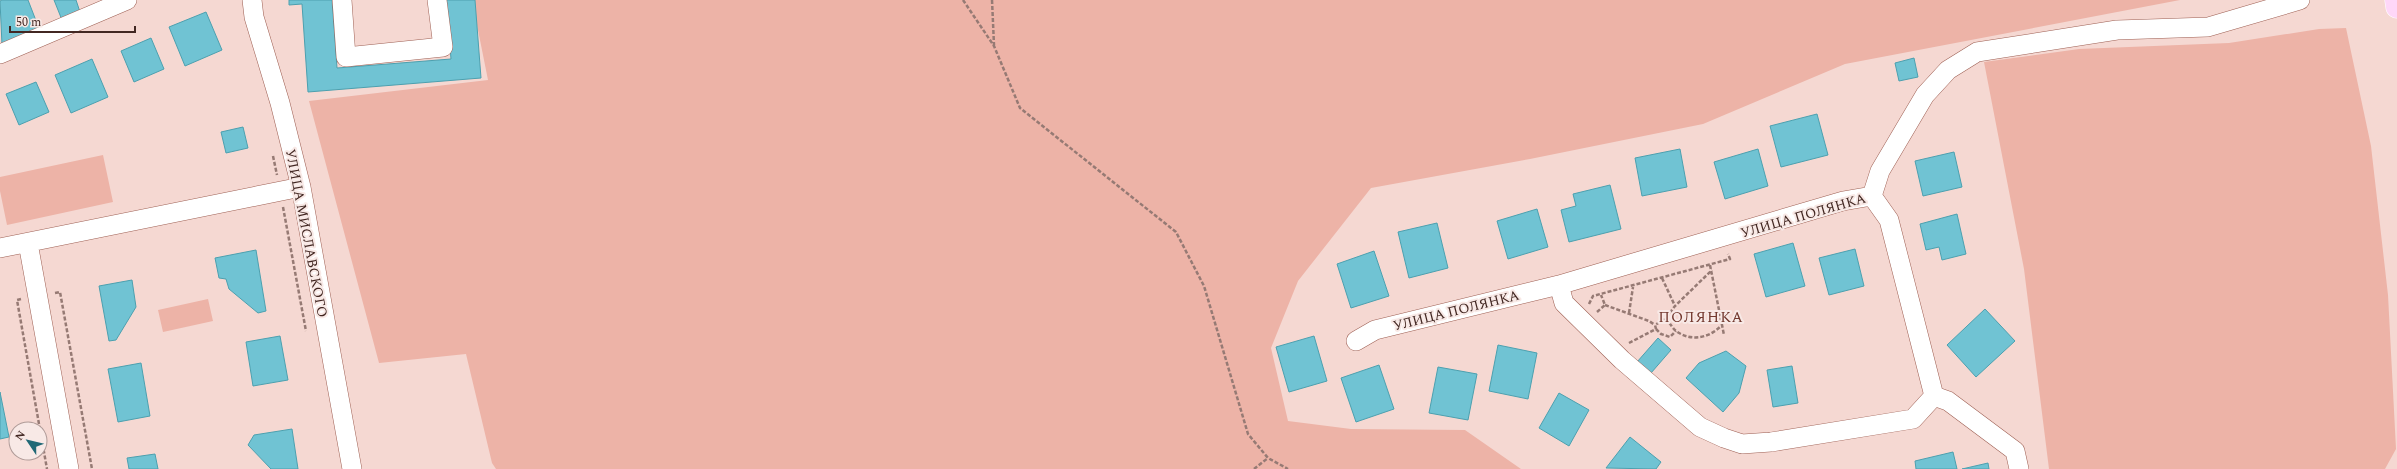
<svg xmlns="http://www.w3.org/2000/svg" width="2397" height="469" font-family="Spectral,serif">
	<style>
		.green { fill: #edb3a7 }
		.building { fill: #70c3d3; stroke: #4ca0af }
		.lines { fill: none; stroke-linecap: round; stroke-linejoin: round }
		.minor-casing { stroke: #9e6054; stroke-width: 20 }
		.major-casing { stroke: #fff; stroke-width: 23 }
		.path { stroke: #967a74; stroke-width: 2.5; stroke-dasharray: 4 2; stroke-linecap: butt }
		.minor { stroke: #fff; stroke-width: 19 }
		.major { stroke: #fed7f8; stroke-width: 22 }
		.labels { text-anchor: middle; stroke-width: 4; stroke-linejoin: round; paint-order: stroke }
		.street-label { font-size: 14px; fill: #422722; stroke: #f8e9e6 }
		.neighbourhood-label { font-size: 15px; letter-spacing: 1px; fill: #73392f; stroke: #f8e9e6 }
	</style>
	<rect width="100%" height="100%" fill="#f5d8d2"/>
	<path class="green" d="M472 0H2180L1845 64 1703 124 1530 159 1371 188 1298 281 1271 348 1288 421 1351 429 1465 430 1521 469H496L492 463 466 354 379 363 309 101 488 80Z
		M2346 28 2371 146 2388 295 2396 449 2385 469H2049L2024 269 1984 62 2079 49 2229 43 2319 29Z
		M103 155 113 202 7 225 0 191V177Z
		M208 299 213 321 163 332 158 310Z"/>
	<path class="building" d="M2 0H28L40 31 2 45 0 1Z
		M54 0H76L80 12 62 20Z
		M289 0H332L337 68 451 59 446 0H475L481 78 308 92 302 4 289 5Z
		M206 12 222 50 185 66 169 27Z
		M151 38 164 69 134 82 121 51Z
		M1914 58 1918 77 1899 81 1895 63Z
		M92 59 108 97 71 113 55 75Z
		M36 82 49 112 19 125 6 94Z
		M1817 114 1828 155 1781 167 1770 126Z
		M243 127 248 148 226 153 221 132Z
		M1680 149 1687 187 1642 196 1635 158Z
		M1758 149 1768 186 1725 199 1714 162Z
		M1954 152 1962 187 1923 196 1915 161Z
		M1610 185 1621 229 1569 242 1561 210 1576 206 1573 194Z
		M1537 209 1548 247 1508 259 1497 221Z
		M1957 214 1966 254 1942 260 1939 247 1926 250 1920 224Z
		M1437 223 1448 268 1409 278 1398 232Z
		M1793 243 1805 286 1766 297 1754 254Z
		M1855 249 1864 286 1829 295 1819 258Z
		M256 250 266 311 258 313 229 289 226 279 219 278 215 258Z
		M1374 251 1389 296 1351 308 1337 264Z
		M132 280 136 307 116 340 109 341 99 286Z
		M1985 309 2015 341 1976 377 1947 345Z
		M280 336 288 380 253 386 246 342Z
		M1314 336 1327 381 1289 392 1276 347Z
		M1658 338 1671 350 1651 373 1637 362Z
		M1498 345 1537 353 1528 399 1489 391Z
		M1726 351 1746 366 1739 393 1723 412 1686 378 1699 363Z
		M141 363 150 416 118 422 108 369Z
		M1379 365 1394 409 1356 422 1341 378Z
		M1792 366 1798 403 1773 407 1767 370Z
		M1438 367 1477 374 1468 420 1429 413Z
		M0 392 9 437 0 439Z
		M1559 393 1589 410 1569 446 1539 428Z
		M292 429 298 469H271L248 445 254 435Z
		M1630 437 1661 462 1656 469 1606 468Z
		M1953 452 1957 469H1916L1915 461Z
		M155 454 158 469H129L127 458Z
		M1988 463 1989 469H1962Z"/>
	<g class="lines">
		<defs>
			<path id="minor" d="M252 0 254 17 280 103 301 187 352 469
				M342 0 346 57 443 47 437 0
				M0 54 127 0
				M1872 196 1889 220 1934 396
				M28 243 69 469
				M0 248 301 187
				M1559 285 1564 303 1622 360 1700 427 1724 438 1742 444 1771 442 1913 419 1934 396
				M1356 341 1375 330 1559 285 1843 201 1872 196 1880 171 1925 95 1948 70 1977 52 2117 30 2208 27 2300 0
				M1934 396 1948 401 2015 451 2019 469"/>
			<path id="major" d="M2396 0 2397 7"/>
		</defs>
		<use href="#minor" class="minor-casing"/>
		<use href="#major" class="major-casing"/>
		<path class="path" d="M963 0 994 46 1020 108 1176 232 1204 286 1248 434 1268 458 1288 469
			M992 0 994 45
			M273 156 277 175
			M283 207 306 331
			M1710 265 1724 335
			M1662 278 1675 306
			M55 293 60 292 92 469
			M21 299 17 300 47 469
			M1589 304 1593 296 1730 259 1728 254
			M1605 305 1649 321 1655 325
			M1597 312 1605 305 1601 295
			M1629 313 1633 287
			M1665 319C1670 322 1672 328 1676 331 1691 342 1709 338 1721 326
			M1656 329 1661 334 1670 337 1676 331
			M1629 343 1656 329 1655 325 1665 319 1675 306 1712 270
			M1254 469 1268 458"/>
		<use href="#minor" class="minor"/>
		<use href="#major" class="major"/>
	</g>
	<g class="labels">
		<g class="street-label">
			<text transform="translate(1803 215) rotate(-16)" y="5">УЛИЦА ПОЛЯНКА</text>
			<text transform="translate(307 233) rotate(79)" y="5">УЛИЦА МИСЛАВСКОГО</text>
			<text transform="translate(1456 310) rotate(-14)" y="5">УЛИЦА ПОЛЯНКА</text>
		</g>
		<g class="neighbourhood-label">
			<text x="1701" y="322">ПОЛЯНКА</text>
		</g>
	</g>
	<g transform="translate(28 441) rotate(305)"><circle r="19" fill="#f8e9e6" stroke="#af9b98"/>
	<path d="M0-3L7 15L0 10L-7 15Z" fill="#216976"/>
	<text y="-6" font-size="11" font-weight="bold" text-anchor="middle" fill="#422722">N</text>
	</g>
	<path d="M10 26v6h125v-6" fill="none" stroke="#422722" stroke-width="2"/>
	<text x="16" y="26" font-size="12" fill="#422722" stroke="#f8e9e6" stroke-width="3" paint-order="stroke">50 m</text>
</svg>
